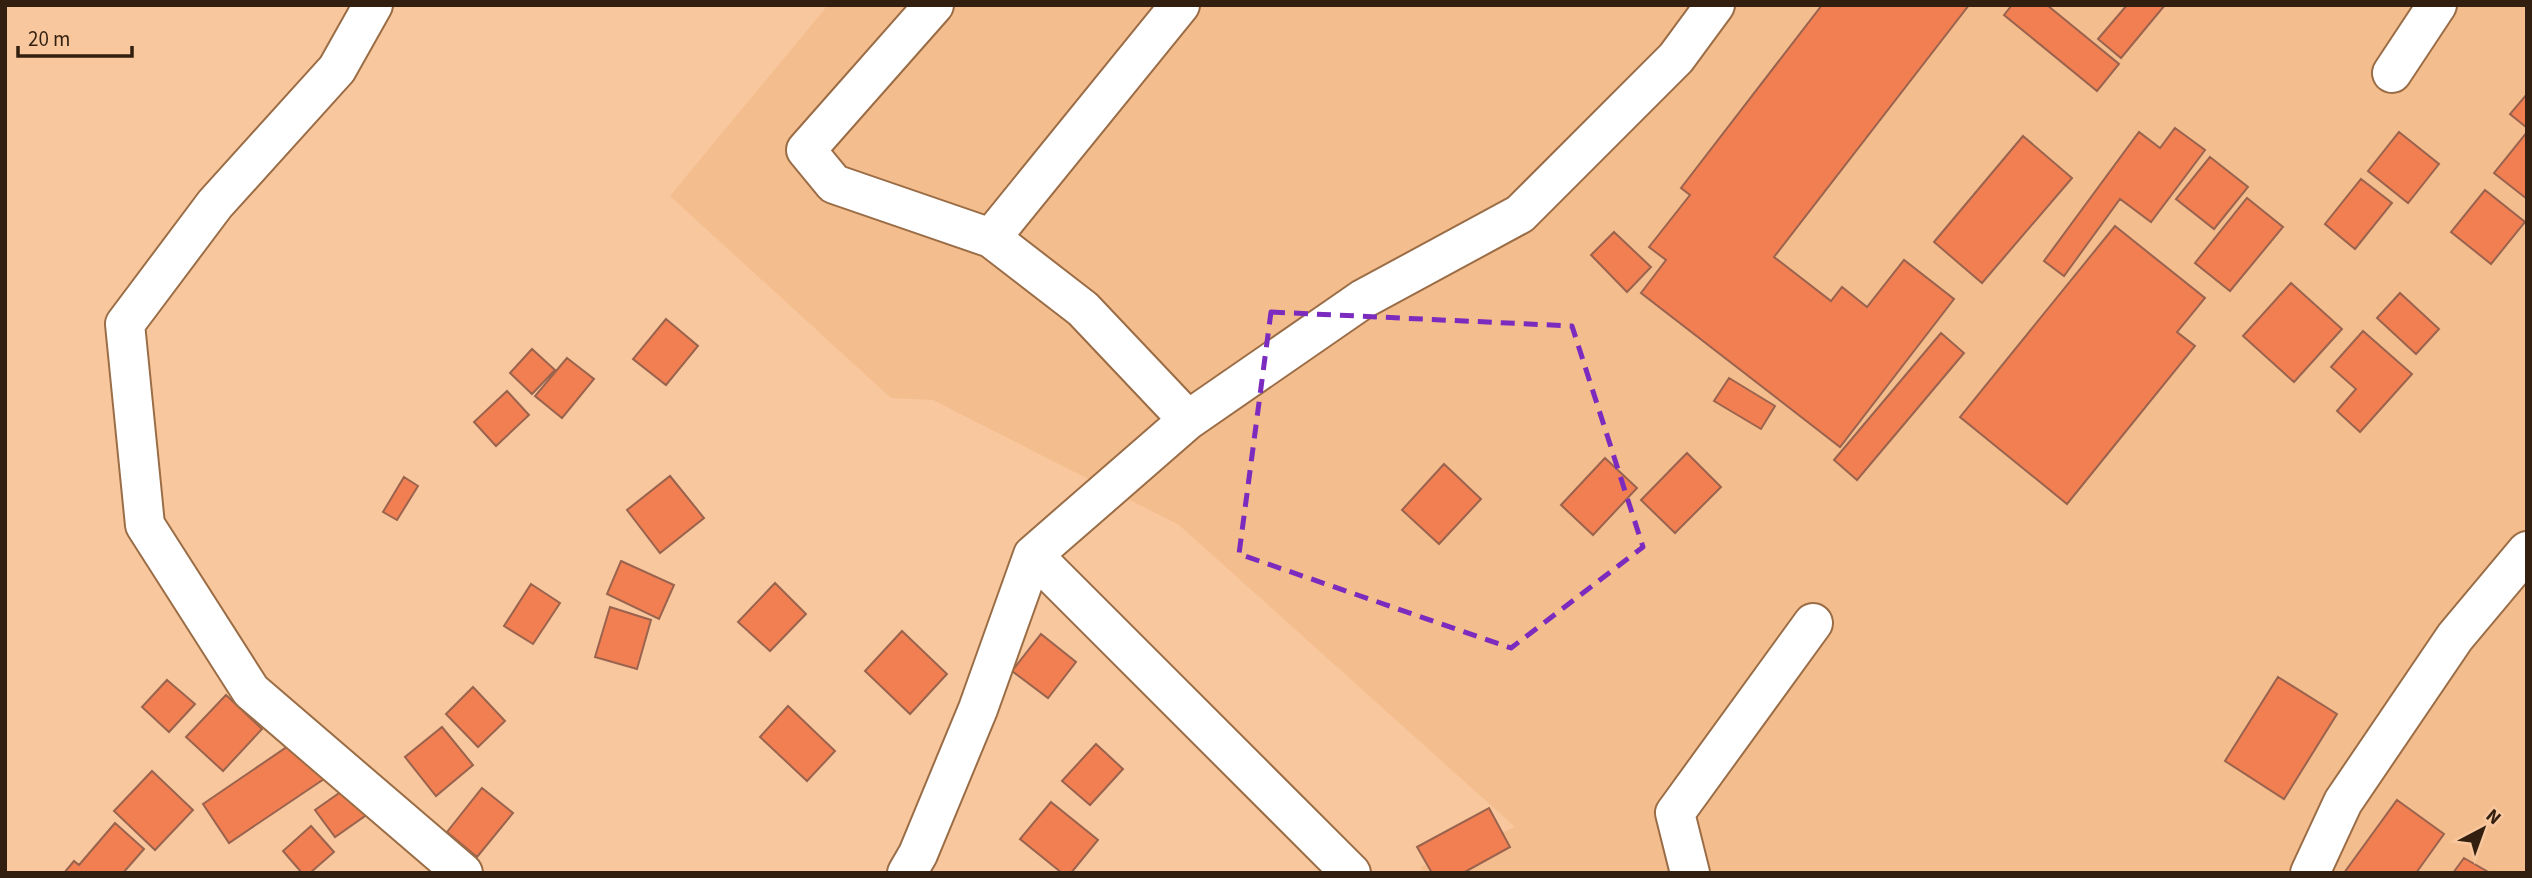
<svg xmlns="http://www.w3.org/2000/svg" width="2532" height="878" font-family="'Source Sans 3',sans-serif">
	<style>
		.built { fill: #f4bd8e }
		.building { fill: #f27f52; stroke: #9a634e; stroke-width: 2 }
		.lines { fill: none; stroke-linecap: round; stroke-linejoin: round }
		.street-casing { stroke: #9a6d46; stroke-width: 42 }
		.street { stroke: #fff; stroke-width: 38 }
		.marked { fill: none; stroke: #7b2cbf; stroke-width: 5; stroke-dasharray: 14 9; stroke-linejoin: round }
	</style>
	<rect width="100%" height="100%" fill="#f8c79d"/>
	<path class="built" d="M828 5H2527V873H1425L1420 867 1515 827 1179 525 933 400 891 398 670 196Z"/>
	<path class="building" d="M1822 5H1969L1774 257 1831 301 1842 287 1867 307 1904 260 1954 299 1840 447 1641 293 1666 260 1649 247 1690 195 1681 188Z
		M2012 5H2047L2119 64 2097 91 2004 15Z
		M2127 5H2165L2121 58 2098 39Z
		M2527 94V128L2510 114Z
		M2175 128 2205 150 2151 222 2120 199 2064 276 2044 261 2139 132 2160 148Z
		M2399 132 2439 164 2408 203 2368 171Z
		M2527 132V199L2494 173Z
		M2023 136 2072 178 1982 283 1934 242Z
		M2210 157 2248 187 2214 229 2176 199Z
		M2361 179 2392 203 2355 249 2325 224Z
		M2485 190 2525 222 2491 264 2451 232Z
		M2247 198 2283 227 2230 291 2195 263Z
		M2115 226 2205 298 2177 332 2195 346 2067 504 1960 417Z
		M1614 232 1651 267 1627 292 1591 255Z
		M2291 283 2342 329 2294 382 2243 336Z
		M2400 293 2439 329 2416 354 2377 318Z
		M666 319 698 346 666 385 633 359Z
		M2363 331 2412 374 2360 432 2337 411 2356 389 2331 367Z
		M1941 333 1964 353 1857 480 1834 460Z
		M532 349 555 370 532 394 510 373Z
		M567 358 594 379 562 418 535 396Z
		M1729 378 1775 406 1761 429 1714 401Z
		M507 391 529 415 496 446 474 422Z
		M1687 453 1721 487 1675 533 1641 500Z
		M1605 458 1637 488 1593 535 1561 505Z
		M1444 464 1481 499 1439 544 1402 510Z
		M670 476 704 518 660 553 627 510Z
		M404 477 418 486 397 520 383 512Z
		M621 561 674 585 659 619 607 594Z
		M775 583 806 614 770 651 738 622Z
		M531 584 560 603 533 644 504 626Z
		M610 607 651 620 637 669 595 657Z
		M902 631 947 674 910 714 865 671Z
		M1041 634 1076 662 1048 698 1012 671Z
		M2278 677 2337 714 2284 799 2225 761Z
		M167 680 195 704 169 732 142 707Z
		M473 687 505 721 478 747 446 714Z
		M226 695 262 729 223 771 186 737Z
		M788 706 835 751 807 781 760 737Z
		M442 727 473 765 436 796 405 757Z
		M297 740 324 779 229 843 203 804Z
		M1096 744 1123 769 1090 805 1062 781Z
		M152 771 193 810 155 850 114 811Z
		M355 782 375 809 335 837 315 810Z
		M482 788 513 813 477 857 447 832Z
		M2397 800 2444 834 2416 873H2344Z
		M1051 802 1098 840 1071 873H1062L1020 839Z
		M1489 808 1510 847 1463 873H1432L1417 847Z
		M115 823 144 849 123 873H64L74 861 79 865Z
		M311 826 334 852 310 873H302L283 851Z
		M2464 858 2490 873H2453Z"/>
	<g class="lines">
		<defs>
			<path id="street" d="M373 5 337 69 215 204 125 324 145 525 251 691 463 873
				M934 5 806 150 834 184 991 238 1083 309 1188 420
				M2392 73 2437 5
				M991 238 1180 5
				M1033 555 1351 873
				M907 873 918 854 978 709 1033 555 1188 420 1363 299 1520 214 1676 58 1715 5
				M1690 873 1675 813 1813 623
				M2310 873 2343 802 2455 637 2527 551"/>
		</defs>
		<use href="#street" class="street-casing"/>
		<use href="#street" class="street"/>
	</g>
	<path class="marked" d="M1271 312 1572 326 1643 547 1511 648 1239 554Z"/>
	<rect width="2532" height="878" fill="none" stroke="#321f0f" stroke-width="14"/>
	<g transform="translate(2483 829) rotate(41)" stroke="#f8c79d" stroke-width="5" paint-order="stroke">
	<path d="M0-5L12 26L0 18L-12 26Z" fill="#321f0f"/>
	<text y="-10" font-size="19" font-weight="bold" text-anchor="middle" fill="#321f0f">N</text>
	</g>
	<path d="M18 46v10h114v-10" fill="none" stroke="#321f0f" stroke-width="3.5"/>
	<text x="28" y="46" font-size="21" fill="#321f0f" stroke="#f8c79d" stroke-width="5" paint-order="stroke">20 m</text>
</svg>
